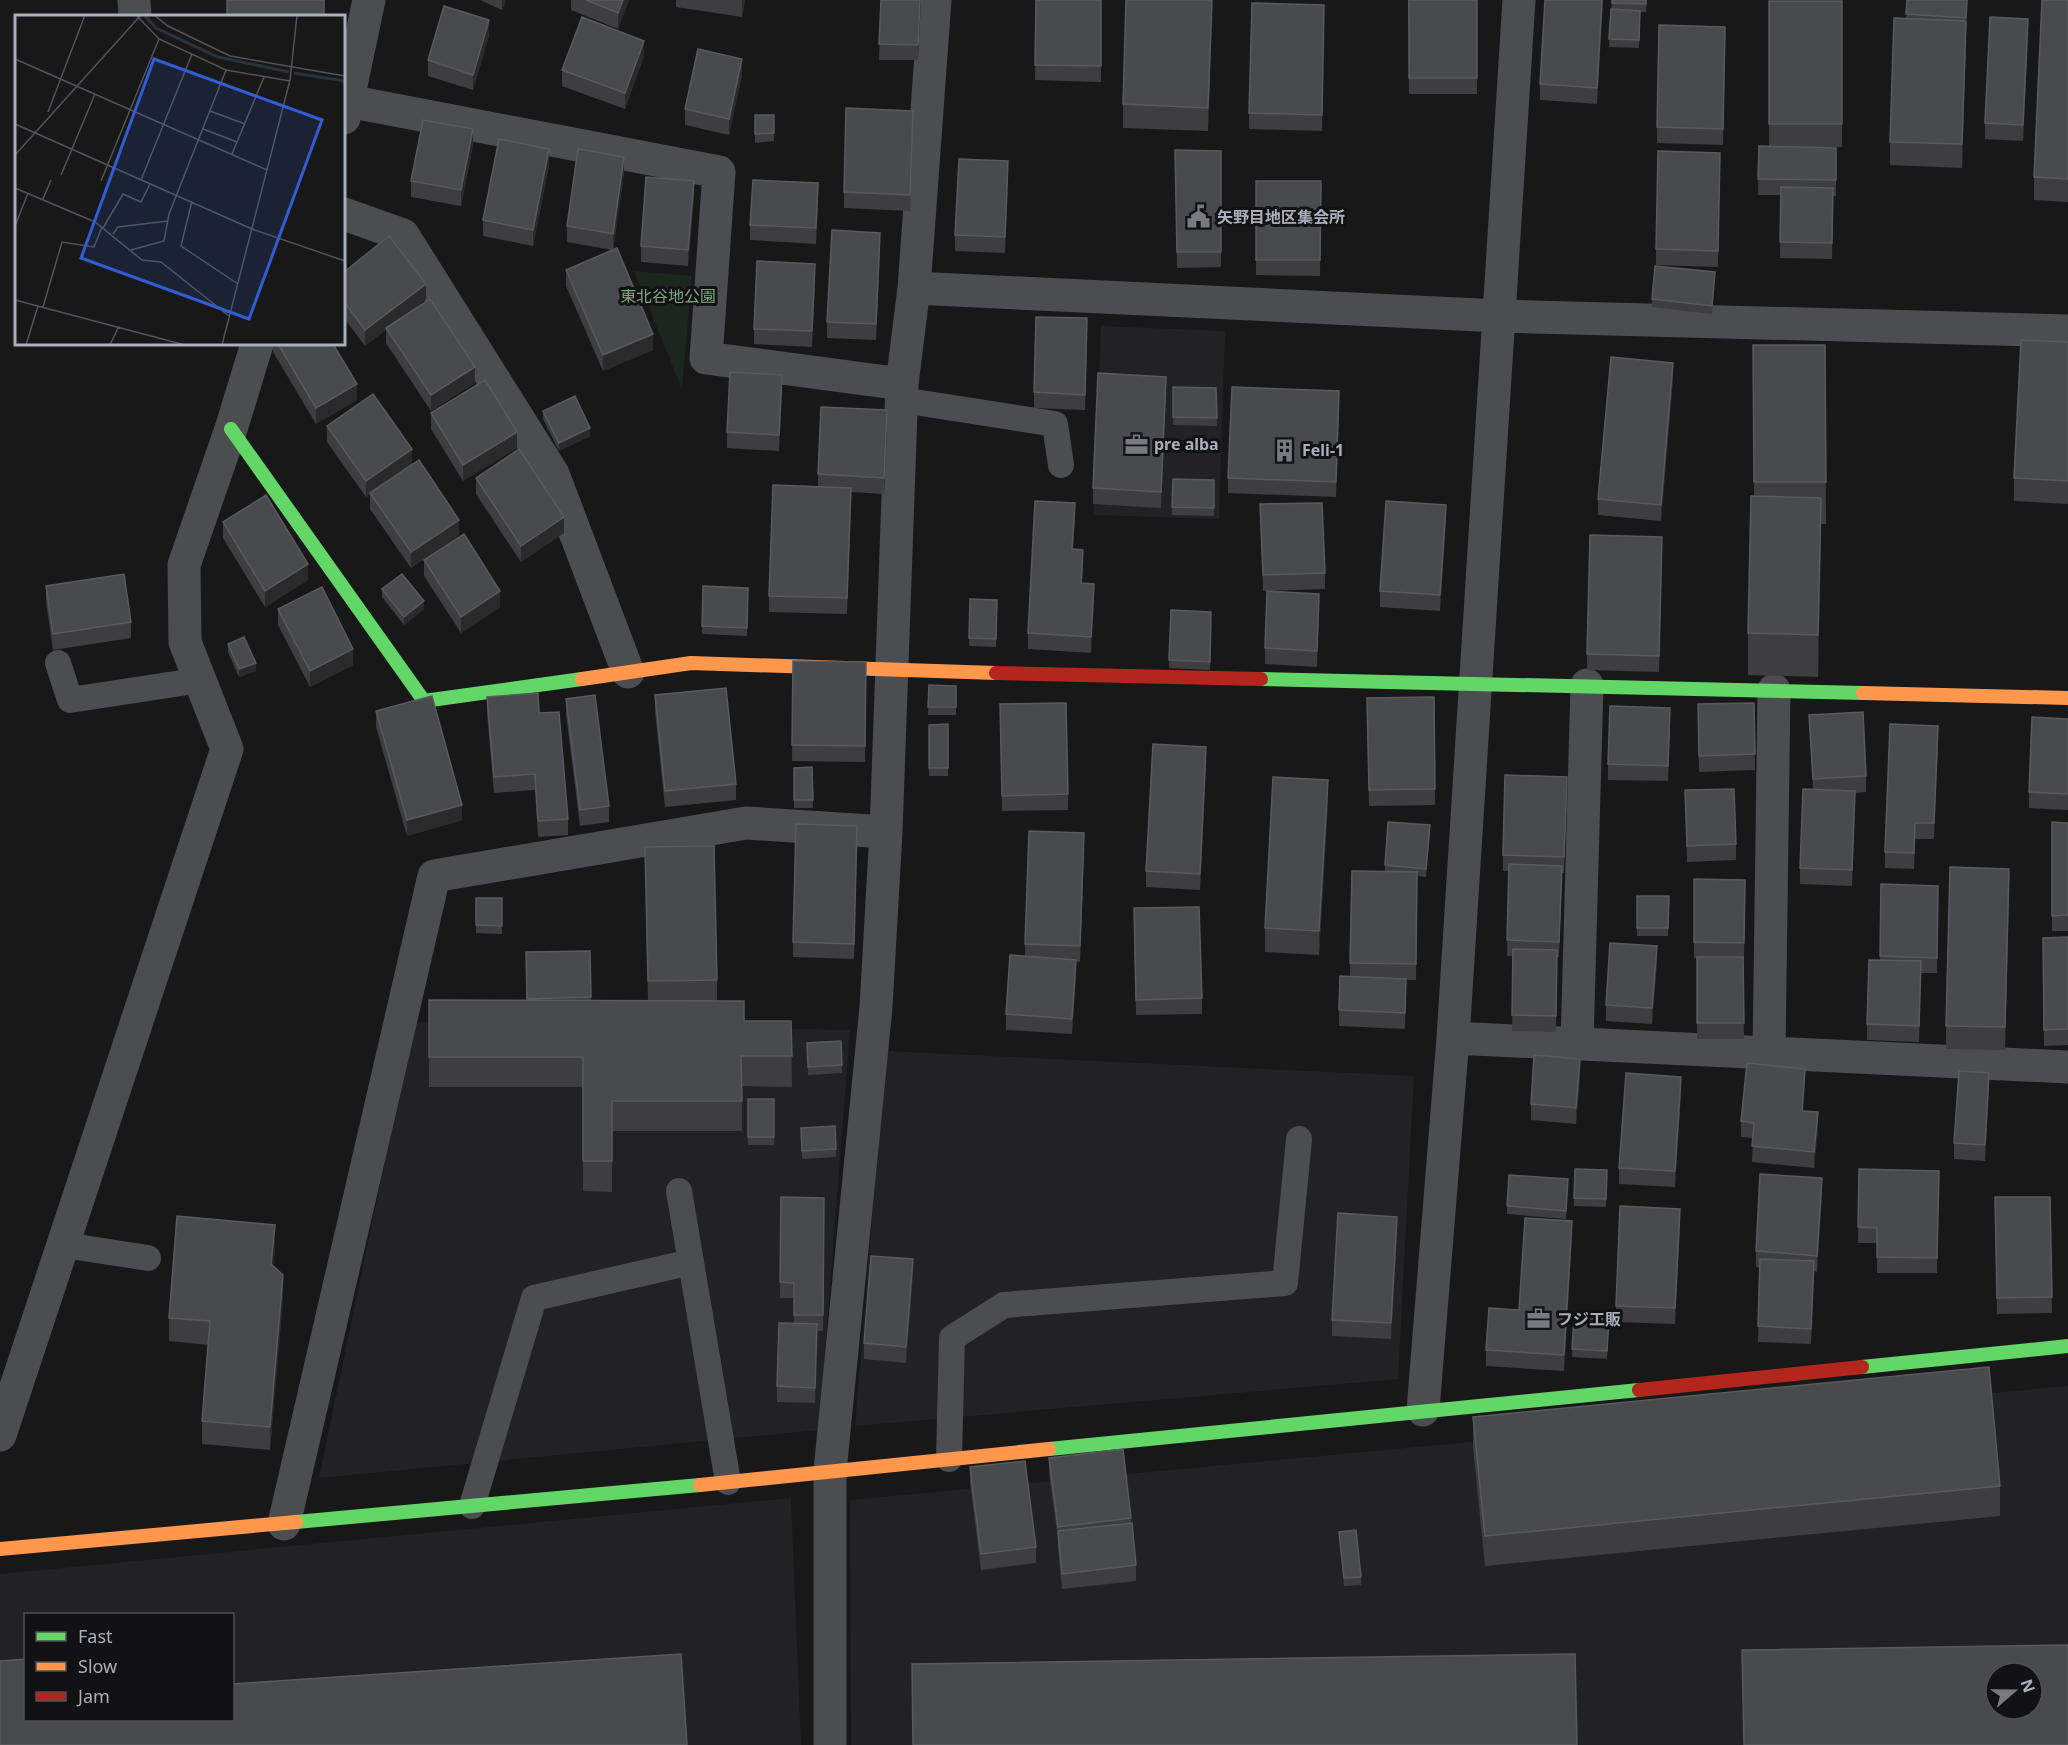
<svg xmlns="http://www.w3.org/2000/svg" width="2068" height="1745" font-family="'Noto Sans','Noto Sans JP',sans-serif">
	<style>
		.built { fill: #222224; fill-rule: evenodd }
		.green { fill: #1d251f }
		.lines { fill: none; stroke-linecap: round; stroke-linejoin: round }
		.lane { stroke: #4c4d51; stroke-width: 26 }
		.street { stroke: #4c4d51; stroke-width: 33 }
		.fast { stroke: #63d668; stroke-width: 14 }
		.slow { stroke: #ff974d; stroke-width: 14 }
		.jam { stroke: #b3261e; stroke-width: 14 }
		.wall { fill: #3e3e40 }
		.shaded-wall { fill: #2a2a2b }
		.building { fill: #494a4d; stroke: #585a5e; stroke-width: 1.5; fill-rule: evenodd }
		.labels { text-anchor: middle; stroke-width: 6; stroke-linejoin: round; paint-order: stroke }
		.poi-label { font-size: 16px; font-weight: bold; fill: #a8aeba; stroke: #121214; text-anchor: start }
		.park-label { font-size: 16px; fill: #7ea680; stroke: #121214 }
		.inset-river { fill: none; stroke: #2a333b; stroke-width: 3 }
		.inset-road { fill: none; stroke: #525459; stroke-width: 1.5 }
		.view { fill: #325cd4; fill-opacity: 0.15; stroke: #325cd4; stroke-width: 3 }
		.inset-edge { fill: none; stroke: #a8aeba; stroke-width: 3 }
	</style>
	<rect width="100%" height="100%" fill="#181818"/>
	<path class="built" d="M1101 326 1225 331 1219 519 1094 515Z
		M414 1022 850 1030 819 1430 319 1478Z
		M886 1051 1414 1076 1398 1379 855 1426Z
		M2068 1386V1745H851L850 1500ZM1996 1673H2032V1709H1996Z
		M791 1498 801 1745H0V1574ZM26 1614H232V1720H26Z"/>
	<path class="green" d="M634 271 692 276 682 389Z"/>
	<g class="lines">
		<path class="lane" d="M902 400 1055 424 1061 465
			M58 663 70 700 201 680
			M679 1191 728 1482
			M64 1245 148 1258
			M949 1459 952 1338 1004 1305 1285 1283 1299 1139
			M472 1506 534 1298 691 1262"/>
		<path class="street" d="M134 0 135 16
			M348 101 719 172 706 358 902 384
			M344 118 369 0
			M344 214 403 235 553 474 628 672
			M914 288 1500 316 2068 331
			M1453 1038 2068 1067
			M1577 1044 1587 685
			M1769 1053 1774 690
			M1423 1410 1453 1038 1519 0
			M0 1435 227 749 185 642 184 565 231 429 257 344
			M284 1524 434 876 746 823 886 832
			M830 1745V1471L876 1007 886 832 902 384 914 288 935 0"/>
		<path class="fast" d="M231 429 424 701 582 679
			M1261 679 1863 693
			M1862 1367 2068 1346
			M1049 1449 1639 1390
			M296 1522 700 1485"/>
		<path class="slow" d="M582 679 691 663 996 673
			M1863 693 2068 698
			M700 1485 1049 1449
			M0 1549 296 1522"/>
		<path class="jam" d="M996 673 1261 679
			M1639 1390 1862 1367"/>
	</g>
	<path class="wall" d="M480 0H506L502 10Z
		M571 0H629L618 29 571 10Z
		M676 0H745L742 17 676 7Z
		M881 0H921L918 60H879Z
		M1036 0H1101V82L1035 80Z
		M1212 0 1208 131 1123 128V104Z
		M1408 0H1477V94H1409Z
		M1545 0H1603L1597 104 1540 100V84Z
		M1612 0H1647L1646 12H1640L1639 48 1609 47Z
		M1907 0H1967L1962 168 1890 165V142L1906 19Z
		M2068 0V202L2034 200V177Z
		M1769 1H1842V147H1823L1836 148V196H1833L1832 259 1780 258 1781 195H1758L1759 146H1769Z
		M1324 5 1322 131 1249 129V113Z
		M2028 35 2023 141 1985 139V123Z
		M489 36 473 90 428 76V60Z
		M1725 43 1723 145 1657 143V127Z
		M644 56 625 109 562 86V70Z
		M742 75 729 135 685 125V109Z
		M755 115H774V141L755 143Z
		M913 127 910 211 844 208V192Z
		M473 145 461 206 411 197V181Z
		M1175 150 1221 151V267L1177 268Z
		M1720 153 1718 267 1656 265V249Z
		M549 165 533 246 483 236V220Z
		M624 173 613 250 567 242V226Z
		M1008 177 1005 253 955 251V235Z
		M1256 181H1321L1320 276 1256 275Z
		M694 197 688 266 641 262V246Z
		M818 199 816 244 750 240V225Z
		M880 249 876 340 827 338V322Z
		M566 270 653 350 603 371 566 286Z
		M344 272 426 299 408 314 475 383 431 411 386 343V330L365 346 344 318Z
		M815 280 812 347 754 344V329Z
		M1715 280 1712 314 1652 307V299Z
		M1087 334 1085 410 1034 408V392Z
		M2068 342V504L2014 501V478Z
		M273 344H333L357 400 316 424 273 352Z
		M1753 345H1825L1826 524H1821L1818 677 1748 675V633L1754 496Z
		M1673 379 1661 521 1598 515V499Z
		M1173 387 1216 388 1217 426 1173 425Z
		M782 391 779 451 727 448V432Z
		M1166 393 1161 508 1093 504V488Z
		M1339 407 1336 497 1228 493V478Z
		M543 411 590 436 559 451 543 419Z
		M431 413 517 448 463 481 431 429Z
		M327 426 412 464 459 535 411 568 370 509V494L366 497 327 442Z
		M887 426 884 494 851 492 847 614 769 612V596L818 486V474Z
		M476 478 564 533 521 562 476 494Z
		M1173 479 1214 480V516L1172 515Z
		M1260 504 1325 573V589L1263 591Z
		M1075 519 1073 549 1083 565 1082 584 1094 600 1091 653 1028 649V633Z
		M1446 521 1440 611 1380 607V591Z
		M223 522 308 580 265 607 223 538Z
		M1662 553 1659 672 1587 670V654Z
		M424 560 500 607 461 633 424 576Z
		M46 586 131 622V638L53 650 46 602Z
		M703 586 748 588 747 636 702 634Z
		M382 589 424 609 404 625 382 597Z
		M970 599 997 600 996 647 969 646Z
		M278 609 353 665 310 687 278 625Z
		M1319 609 1317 667 1265 664V648Z
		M1171 610 1211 612 1210 670 1169 668Z
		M228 644 256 671 239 677 228 652Z
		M793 661 866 662 865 762 792 761Z
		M929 685 956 686V715H928Z
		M655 695 736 784V800L665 807 655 711Z
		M487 697 539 713 568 819V835L538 837 535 790 494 793 487 713Z
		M1434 697 1435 805 1369 806 1367 714Z
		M566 699 609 806V822L580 826 566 714Z
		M1754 703 1755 770 1699 772 1698 720Z
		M376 711 462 820 407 836 376 727Z
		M1809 715 1866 776V792L1855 793 1852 886 1800 884V868L1813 790Z
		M2068 719V810L2029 808V792Z
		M1000 720 1068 794V810L1002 811Z
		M948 724V776H929V725Z
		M1670 724 1668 781 1608 780V764Z
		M1938 742 1934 839H1915L1914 869 1885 868V852Z
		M1206 763 1200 890 1146 887V871Z
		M812 767 813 808H794V768Z
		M1685 790 1736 844V860L1687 862Z
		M1567 793 1564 873H1562L1559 957H1557L1556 1032 1512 1031 1513 956H1507L1509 871H1503V855Z
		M1328 803 1319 955 1265 952V928Z
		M2052 822 2068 823V931H2052Z
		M1430 833 1426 877 1417 876 1416 980H1406L1405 1029 1339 1026V1010L1350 976 1352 871H1385V865Z
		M857 842 854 959 793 957V942Z
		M645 847 717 980V1001L744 1021H791L792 1087 742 1086V1131H612V1192L583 1191V1087H429V1000H526V952L590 951 591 1000 648 1001Z
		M1084 849 1080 962 1076 961V976L1072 1034 1006 1030V1014L1025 956V944Z
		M1694 879 1745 880 1744 959H1743L1744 1039H1697V958H1694Z
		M1881 884 1938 886 1937 973H1921L1919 1042 1867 1040V1024L1880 960Z
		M2009 892 2005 1050 1946 1049V1026Z
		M1637 896H1669L1668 936H1637Z
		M476 898H502V934L476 933Z
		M1134 924 1202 998V1014L1136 1015Z
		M2068 937V1045L2044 1046 2043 938Z
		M1657 962 1652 1024 1606 1021V1005Z
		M841 1041 842 1073 808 1075 807 1043Z
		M1580 1075 1576 1124 1531 1120V1104Z
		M1805 1085 1803 1111 1818 1128 1814 1168 1752 1162 1753 1138 1741 1137V1121Z
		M1989 1089 1985 1161 1954 1159V1143Z
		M1681 1092 1675 1187 1619 1184V1168Z
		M748 1099H774V1145H748Z
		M801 1128 836 1149V1157L802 1159Z
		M1575 1169 1607 1170 1606 1207 1574 1206Z
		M1859 1169 1939 1171 1937 1273H1877V1243H1858Z
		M1568 1188 1566 1219 1507 1214V1206Z
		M1822 1194 1817 1272 1814 1271 1811 1344 1758 1342 1760 1268 1756 1267V1251Z
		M781 1197 824 1198 823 1331H817L815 1403 777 1402V1386L794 1323V1298H780Z
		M1995 1197H2050L2052 1313 1997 1314Z
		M1680 1224 1675 1324 1616 1322V1306Z
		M1397 1233 1391 1339 1332 1336V1320Z
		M1572 1237 1564 1371 1486 1366V1350L1519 1310Z
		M275 1248 273 1266 283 1298 270 1450 202 1444V1421L208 1345 169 1341V1318Z
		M913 1275 906 1363 864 1359V1343Z
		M1574 1316 1609 1318 1607 1359 1572 1357Z
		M1473 1417 2000 1486V1516L1485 1566 1473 1447Z
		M1049 1458 1131 1518 1136 1565V1581L1062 1589 1058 1547V1538L1049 1473Z
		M970 1467 1036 1547V1563L981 1570 970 1483Z
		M1339 1532 1361 1577V1585L1344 1586Z"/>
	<path class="shaded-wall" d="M502 0H506L502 10Z
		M623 0H629L618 29V13Z
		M742 0H745L742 17Z
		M920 0H921L918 60V45Z
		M1212 0V10L1208 131V108Z
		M1602 0H1603L1597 104V88Z
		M2028 19V35L2023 141V125Z
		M489 20V36L473 90V75Z
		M1966 21V44L1962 168V144Z
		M644 41V56L625 109V93Z
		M742 59V75L729 135V119Z
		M473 129V145L461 206V190Z
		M549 149V165L533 246V230Z
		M624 157V173L613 250V234Z
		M1008 161V177L1005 253V237Z
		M694 181V197L688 266V250Z
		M818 183V199L816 244V228Z
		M880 233V249L876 340V324Z
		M815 264V280L812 347V331Z
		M426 284V299L388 329 386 328V330L365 346V330Z
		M1087 318V334L1085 410V395Z
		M653 334V350L603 371V355Z
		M1673 363V379L1661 521V505Z
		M475 367V383L431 411V395Z
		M782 375V391L779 451V435Z
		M1166 377V393L1161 508V492Z
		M357 384V400L316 424V408Z
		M887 410V426L884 494V478Z
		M590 428V436L559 451V443Z
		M517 432V448L463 481V465Z
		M412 449V464L366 497V481Z
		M851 488V503L847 614V598Z
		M1821 498V540L1818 677V635Z
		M1075 503V519L1072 565V549Z
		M1446 505V521L1440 611V595Z
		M564 517V533L521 562V546Z
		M459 520V535L411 568V552Z
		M1083 550V565L1081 599V583Z
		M308 564V580L265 607V591Z
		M1094 584V600L1091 653V637Z
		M500 591V607L461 633V617Z
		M424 601V609L404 625V617Z
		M353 649V665L310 687V671Z
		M256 663V671L239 677V669Z
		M1938 726V742L1934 839V823Z
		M1206 747V763L1200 890V874Z
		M1328 780V803L1319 955V931Z
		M1855 791V807L1852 886V870Z
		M462 805V820L407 836V820Z
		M1084 833V849L1080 962V946Z
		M2009 869V892L2005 1050V1027Z
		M1657 946V962L1652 1024V1008Z
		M1076 960V976L1072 1034V1019Z
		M1580 1059V1075L1576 1124V1108Z
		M1805 1069V1085L1802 1127V1111Z
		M1989 1073V1089L1985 1161V1145Z
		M1681 1077V1092L1675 1187V1171Z
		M1818 1112V1128L1814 1168V1152Z
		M1822 1178V1194L1817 1272V1256Z
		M1680 1209V1224L1675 1324V1308Z
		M1397 1217V1233L1391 1339V1323Z
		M1572 1221V1237L1564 1371V1355Z
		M275 1225V1248L271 1287V1264Z
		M913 1259V1275L906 1363V1347Z
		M1814 1261V1277L1811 1344V1329Z
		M283 1275V1298L270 1450V1427Z"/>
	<path class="building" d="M227 0H324V16H227Z
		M586 0H623L618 13Z
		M881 0H920L918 45 879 44Z
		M1036 0H1101V66L1035 65Z
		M1126 0H1212L1208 108 1123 104Z
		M1409 0H1477V78H1409Z
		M1545 0H1602L1597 88 1540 84Z
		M1612 0H1646V4L1612 3Z
		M1907 0H1967L1966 18 1906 14Z
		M2042 0H2068V179L2034 177Z
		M1769 1H1842V124H1769Z
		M1252 3 1324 5 1322 115 1249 113Z
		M444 6 489 20 473 75 428 60Z
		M1611 9 1640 11 1639 40 1609 39Z
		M582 17 644 41 625 93 562 70Z
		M1990 17 2028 19 2023 125 1985 123Z
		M1894 18 1966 21 1962 144 1890 142Z
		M1659 25 1725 27 1723 129 1657 127Z
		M698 49 742 59 729 119 685 109Z
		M846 108 913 111 910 195 844 192Z
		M755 115H774V133L755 134Z
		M423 120 473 129 461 190 411 181Z
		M499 139 549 149 533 230 483 220Z
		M1759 146 1836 148V180L1758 179Z
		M578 149 624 157 613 234 567 226Z
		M1175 150 1221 151V252H1177Z
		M1658 151 1720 153 1718 251 1656 249Z
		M959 159 1008 161 1005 237 955 235Z
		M646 177 694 181 688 250 641 246Z
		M753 180 818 183 816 228 750 225Z
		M1256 181H1321L1320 260H1256Z
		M1781 187 1833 188 1832 243 1780 242Z
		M832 230 880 233 876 324 827 322Z
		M389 236 426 284 365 330 344 302V272Z
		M617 248 653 334 603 355 566 270Z
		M757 261 815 264 812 331 754 329Z
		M1655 266 1715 272 1712 306 1652 299Z
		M430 299 475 367 431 395 386 328Z
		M1036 317 1087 318 1085 395 1034 392Z
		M2021 340 2068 342V481L2014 478Z
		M278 344H333L357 384 316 408Z
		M1753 345H1825L1826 482H1754Z
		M1611 357 1673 363 1661 505 1598 499Z
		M730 372 782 375 779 435 727 432Z
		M1098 373 1166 377 1161 492 1093 488Z
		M485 380 517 432 463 465 431 413Z
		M1173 387 1216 388 1217 418 1173 417Z
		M1232 387 1339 391 1336 482 1228 478Z
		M373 394 412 449 366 481 327 426Z
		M575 396 590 428 559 443 543 411Z
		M821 407 887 410 884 478 818 474Z
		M519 449 564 517 521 546 476 478Z
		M419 460 459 520 411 552 370 493Z
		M1173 479 1214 480V508L1172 507Z
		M773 485 851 488 847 598 769 596Z
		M266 495 308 564 265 591 223 522Z
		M1751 496 1821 498 1818 635 1748 633Z
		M1035 501 1075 503 1072 549 1083 550 1081 583 1094 584 1091 637 1028 633Z
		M1386 501 1446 505 1440 595 1380 591Z
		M1322 503 1325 573 1263 575 1260 504Z
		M464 534 500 591 461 617 424 560Z
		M1590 535 1662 537 1659 656 1587 654Z
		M124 574 131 622 53 634 46 586Z
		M402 574 424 601 404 617 382 589Z
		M703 586 748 588 747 628 702 626Z
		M322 587 353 649 310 671 278 609Z
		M1267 591 1319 594 1317 651 1265 648Z
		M970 599 997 600 996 639 969 638Z
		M1171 610 1211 612 1210 662 1169 660Z
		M244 637 256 663 239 669 228 644Z
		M793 661 866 662 865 746 792 745Z
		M929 685 956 686V707H928Z
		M726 688 736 784 665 791 655 695Z
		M538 693 539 713 559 712 568 819 538 821 535 774 494 777 487 697Z
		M595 695 609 806 580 810 566 699Z
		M432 696 462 805 407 820 376 711Z
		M1434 697 1435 789 1369 790 1367 698Z
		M1066 703 1068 794 1002 796 1000 704Z
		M1754 703 1755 754 1699 756 1698 704Z
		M1610 706 1670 708 1668 766 1608 764Z
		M1863 712 1866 776 1813 779 1809 715Z
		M2032 717 2068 719V794L2029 792Z
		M948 724V768H929V725Z
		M1890 724 1938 726 1934 823H1915L1914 853 1885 852Z
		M1153 744 1206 747 1200 874 1146 871Z
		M812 767 813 800H794V768Z
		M1505 775 1567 777 1564 857 1503 855Z
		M1273 777 1328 780 1319 931 1265 928Z
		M1734 789 1736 844 1687 846 1685 790Z
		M1803 789 1855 791 1852 870 1800 868Z
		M1388 822 1430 825 1426 869 1385 865Z
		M2052 822 2068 823V915L2052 916Z
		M796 824 857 826 854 944 793 942Z
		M1029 831 1084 833 1080 946 1025 944Z
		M714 846 717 980 648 981 645 847Z
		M1509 864 1562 866 1559 942 1507 940Z
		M1950 867 2009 869 2005 1027 1946 1026Z
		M1352 871 1417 872 1416 964 1350 963Z
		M1694 879 1745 880 1744 943 1694 942Z
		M1881 884 1938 886 1937 958 1880 956Z
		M1637 896H1669L1668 928H1637Z
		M476 898H502V926L476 925Z
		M1199 907 1202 998 1136 1000 1134 908Z
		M2068 937V1029L2044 1030 2043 938Z
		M1610 943 1657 946 1652 1008 1606 1005Z
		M1513 949 1557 950 1556 1016 1512 1015Z
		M590 951 591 997 527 999 526 952Z
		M1010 955 1076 960 1072 1019 1006 1014Z
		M1697 957H1743L1744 1023H1697Z
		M1869 960 1921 961 1919 1026 1867 1024Z
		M1340 976 1406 979 1405 1013 1339 1010Z
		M429 1000 744 1001V1021H791L792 1056H741L742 1101H612V1161H583V1057H429Z
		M841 1041 842 1065 808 1067 807 1043Z
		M1534 1055 1580 1059 1576 1108 1531 1104Z
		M1747 1063 1805 1069 1802 1111 1818 1112 1814 1152 1752 1146 1754 1123 1741 1121Z
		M1959 1071 1989 1073 1985 1145 1954 1143Z
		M1626 1073 1681 1077 1675 1171 1619 1168Z
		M748 1099H774V1137H748Z
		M835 1126 836 1149 802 1151 801 1128Z
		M1575 1169 1607 1170 1606 1199 1574 1198Z
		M1859 1169 1939 1171 1937 1258 1877 1257V1228L1858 1227Z
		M1760 1174 1822 1178 1817 1256 1756 1251Z
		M1509 1175 1568 1179 1566 1211 1507 1206Z
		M781 1197 824 1198 823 1315H794V1283L780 1282Z
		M1995 1197H2050L2052 1297 1997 1298Z
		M1620 1206 1680 1209 1675 1308 1616 1306Z
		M1338 1213 1397 1217 1391 1323 1332 1320Z
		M177 1216 275 1225 271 1264 283 1275 270 1427 202 1421 210 1321 169 1318Z
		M1525 1218 1572 1221 1564 1355 1486 1350 1489 1308 1519 1310Z
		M871 1256 913 1259 906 1347 864 1343Z
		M1760 1259 1814 1261 1811 1329 1758 1326Z
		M1574 1316 1609 1318 1607 1351 1572 1349Z
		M779 1323 817 1324 815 1388 777 1386Z
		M1989 1367 2000 1486 1485 1536 1473 1417Z
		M1123 1449 1131 1518 1058 1527 1049 1458Z
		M1025 1461 1036 1547 981 1554 970 1467Z
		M1132 1523 1136 1565 1062 1574 1058 1531Z
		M1356 1530 1361 1577 1344 1578 1339 1532Z
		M2068 1645V1745H1744L1742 1650ZM1996 1673H2032V1709H1996Z
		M681 1654 687 1745H0V1661L26 1659V1719H232V1684Z
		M1575 1654 1577 1745H913L912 1664Z"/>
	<defs>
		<symbol id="civic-bare" viewBox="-9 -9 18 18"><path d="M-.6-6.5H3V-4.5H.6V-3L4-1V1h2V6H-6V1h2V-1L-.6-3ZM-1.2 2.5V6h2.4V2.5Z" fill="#767a81" stroke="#121214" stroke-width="2.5" paint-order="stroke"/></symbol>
		<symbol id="office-bare" viewBox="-9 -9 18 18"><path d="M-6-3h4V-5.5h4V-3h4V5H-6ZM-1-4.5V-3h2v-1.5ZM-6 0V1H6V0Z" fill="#767a81" stroke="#121214" stroke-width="2.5" paint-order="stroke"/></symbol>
		<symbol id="building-bare" viewBox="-9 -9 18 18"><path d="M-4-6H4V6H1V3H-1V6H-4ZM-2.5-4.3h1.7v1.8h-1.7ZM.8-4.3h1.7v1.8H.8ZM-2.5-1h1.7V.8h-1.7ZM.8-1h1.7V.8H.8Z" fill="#767a81" stroke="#121214" stroke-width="2.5" paint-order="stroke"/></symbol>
	</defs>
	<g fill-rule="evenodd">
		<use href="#civic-bare" x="1182" y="200" width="33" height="33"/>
		<use href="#office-bare" x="1120" y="428" width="33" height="33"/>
		<use href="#building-bare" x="1268" y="434" width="33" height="33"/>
		<use href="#office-bare" x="1522" y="1302" width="33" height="33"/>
	</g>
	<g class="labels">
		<g class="poi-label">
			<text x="1217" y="223">矢野目地区集会所</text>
			<text x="1154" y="450">pre alba</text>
			<text x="1302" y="456">Feli-1</text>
			<text x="1557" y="1325">フジ工販</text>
		</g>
		<g class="park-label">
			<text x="668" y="302">東北谷地公園</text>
		</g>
	</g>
	<g transform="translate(15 15)">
		<rect width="330" height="330" fill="#181818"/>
		<path class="inset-river" d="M130 1 141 13 203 42 274 57M279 58 330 66"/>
		<path class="inset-road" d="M121 0 144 24 211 55 275 66M139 0 153 11 215 41 330 61M0 44 252 155M195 96 230 109M33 97 70 0M0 109 237 214 330 246M188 114 222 127M217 139 249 62M0 140 126 0M46 160 80 79M126 165 177 39M86 166 144 24M0 173 80 207 127 245 146 247 214 301M28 184 36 165M177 186 166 231 223 269M0 211 13 178M88 213 108 179 126 187 135 169M98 219 103 212 153 206M116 235 149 226 154 199 211 55M0 285 170 330M28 292 47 227 79 232 87 212M11 330 23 291M95 330 104 311M207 330 275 65 282 0"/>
		<path class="view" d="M139 44 307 105 234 304 66 243Z"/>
		<rect width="330" height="330" class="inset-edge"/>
	</g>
	<rect x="24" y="1613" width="210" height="108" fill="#121214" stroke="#4e5056" stroke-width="1.5"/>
	<rect x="36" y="1632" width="30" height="9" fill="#63d668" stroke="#4e5056" stroke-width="1.5"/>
	<text x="78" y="1643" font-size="18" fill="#a8aeba">Fast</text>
	<rect x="36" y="1662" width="30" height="9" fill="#ff974d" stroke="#4e5056" stroke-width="1.5"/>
	<text x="78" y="1673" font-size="18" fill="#a8aeba">Slow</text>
	<rect x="36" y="1692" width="30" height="9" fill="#b3261e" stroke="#4e5056" stroke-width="1.5"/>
	<text x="78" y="1703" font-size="18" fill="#a8aeba">Jam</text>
	<g transform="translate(2014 1691) rotate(70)"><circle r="28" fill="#121214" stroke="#4e5056" stroke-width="1.5"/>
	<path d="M0-4.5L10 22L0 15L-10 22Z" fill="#767a81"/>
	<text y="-9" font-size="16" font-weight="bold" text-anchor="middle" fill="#a8aeba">N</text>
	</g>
</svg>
